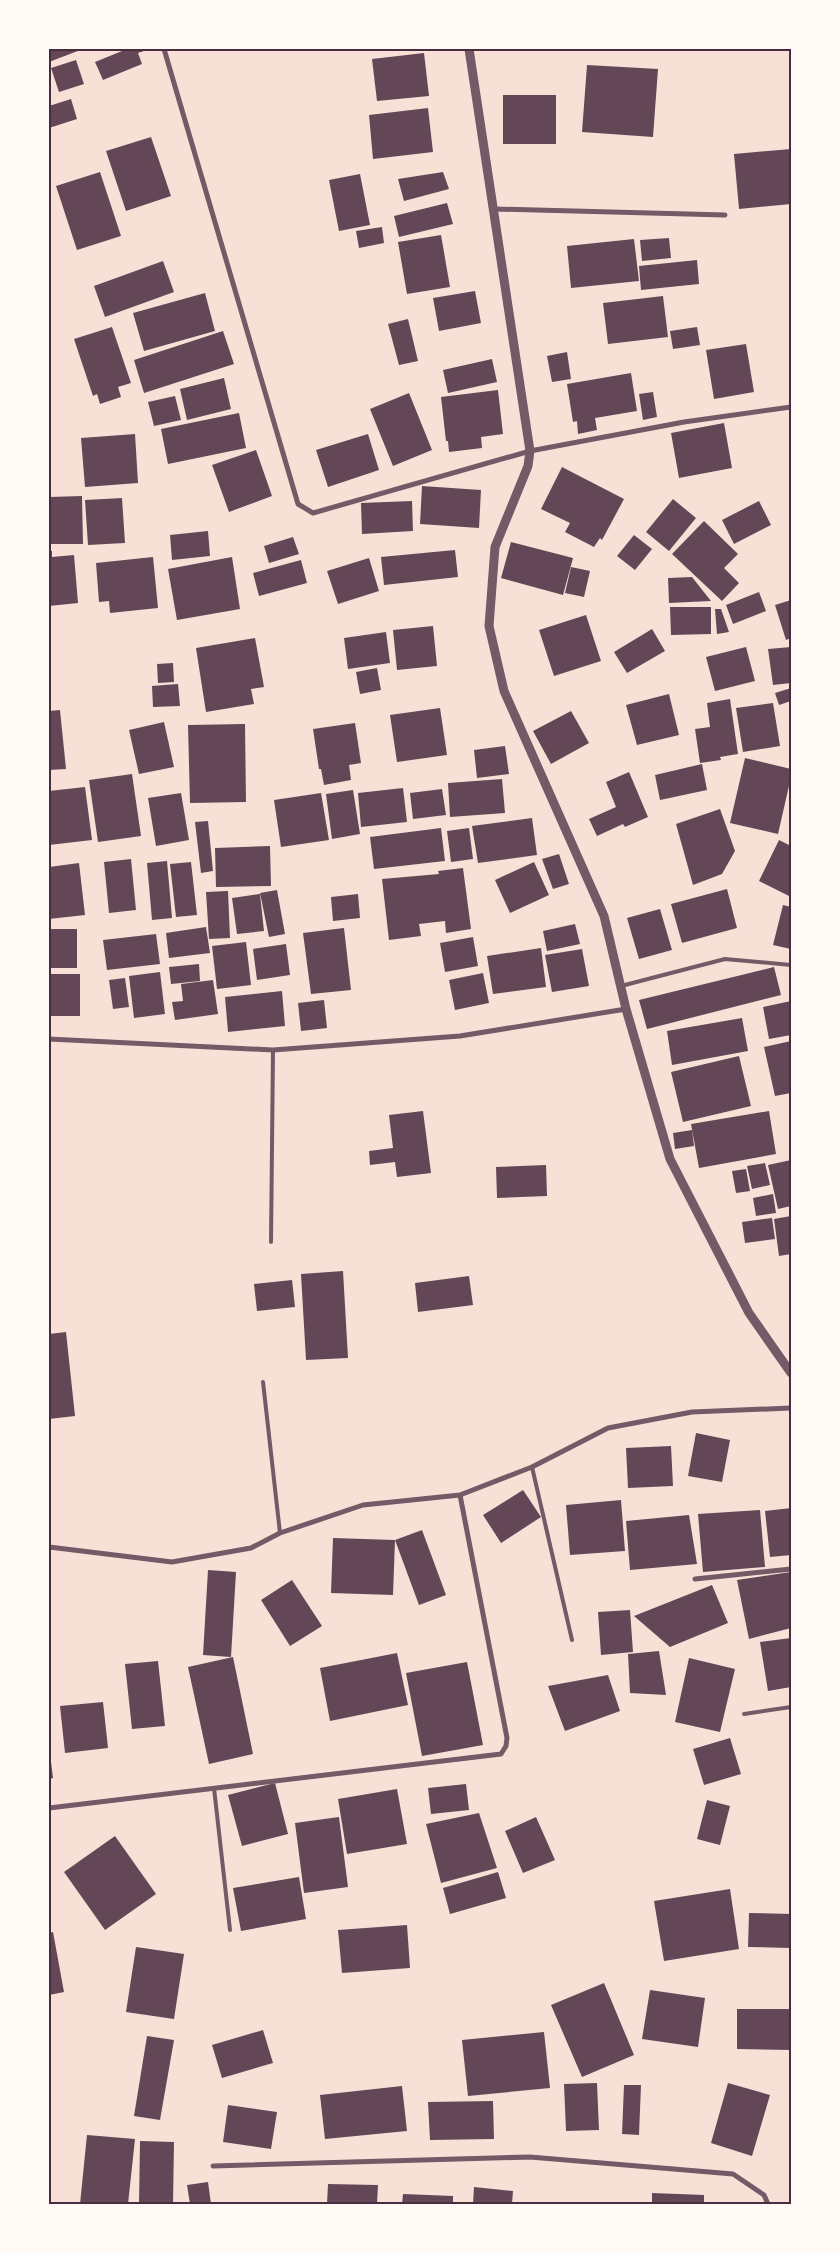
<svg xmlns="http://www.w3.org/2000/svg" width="840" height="2253" font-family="'Nunito Sans',sans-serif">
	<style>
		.building { fill: #644757 }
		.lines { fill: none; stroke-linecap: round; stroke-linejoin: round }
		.service { stroke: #755966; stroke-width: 4 }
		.minor { stroke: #755966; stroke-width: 5 }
		.tertiary { stroke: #755966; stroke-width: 9 }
		.neatline { fill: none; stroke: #4a2c40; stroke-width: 2 }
	</style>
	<rect width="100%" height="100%" fill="#f7e1d7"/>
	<path class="building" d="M49 49H83L49 62Z
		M127 49H143L144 51 138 53 142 64 103 80 95 62Z
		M424 53 429 96 377 101 372 59Z
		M76 60 84 84 59 92 51 68Z
		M587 65 658 69 653 137 582 132Z
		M503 95H556V144H503Z
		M71 99 77 119 49 128V106Z
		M428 108 433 152 373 159 369 115Z
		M151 137 171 196 126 211 106 151Z
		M791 149V204L739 209 734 154Z
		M100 172 121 236 77 250 56 186Z
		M443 172 449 189 404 201 398 179Z
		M360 174 370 225 339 231 329 180Z
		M447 203 453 224 399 237 394 216Z
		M382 227 384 243 359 248 356 231Z
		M441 235 450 287 407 294 398 242Z
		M669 238 671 258 642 261 640 240Z
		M634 239 639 281 571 288 567 246Z
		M697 260 699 284 641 290 639 266Z
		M163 261 174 292 105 317 94 286Z
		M475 291 481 323 439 331 433 298Z
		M205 293 215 331 144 351 133 313Z
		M663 296 668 337 608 344 603 303Z
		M408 319 418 361 399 365 388 324Z
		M112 327 131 383 118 387 121 397 100 404 97 394 93 396 74 339Z
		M697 327 700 345 673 349 670 331Z
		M223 331 234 364 144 393 134 360Z
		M746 344 754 392 714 399 706 350Z
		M567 352 571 379 552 382 547 356Z
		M492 359 497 382 448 393 443 370Z
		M631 373 637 411 595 418 597 430 578 434 577 421 573 422 567 384Z
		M224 378 231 409 187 420 180 389Z
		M498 390 503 434 481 437 482 448 449 452 448 441H446L441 397Z
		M653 392 657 417 643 420 639 394Z
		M409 393 432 450 393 466 370 409Z
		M175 396 181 420 154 426 148 402Z
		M239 413 246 448 168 464 161 429Z
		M724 423 732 468 679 478 671 433Z
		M135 434 138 483 85 487 81 438Z
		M368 434 379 470 328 487 316 450Z
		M256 450 272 496 229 512 212 465Z
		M562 467 624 499 602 540 600 538 594 547 565 532 570 523 541 509Z
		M422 486 481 490 479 528 420 524Z
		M82 496 83 544H49V497Z
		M122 498 125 543 88 545 85 500Z
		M673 499 696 518 669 551 646 532Z
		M412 501 413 531 362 534 361 503Z
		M759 501 771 525 734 544 722 520Z
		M704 521 738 554 724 568 739 583 722 601 672 554Z
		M208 531 210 556 172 560 170 535Z
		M634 535 652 549 635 570 617 556Z
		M293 537 299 554 269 563 264 546Z
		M511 542 573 558 563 595 501 578Z
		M455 550 458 577 384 585 381 557Z
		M49 551H52V557L74 555 78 603 49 606Z
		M153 557 158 608 110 613 109 601 99 602 96 563Z
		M232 557 240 609 177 620 168 569Z
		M369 558 379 591 338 604 327 571Z
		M301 560 307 583 259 596 253 573Z
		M571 567 590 571 584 597 565 593Z
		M692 577 711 601 669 603 668 578Z
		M759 592 766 611 733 624 726 605Z
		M791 600V638L786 640 775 605Z
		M670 607H711V634L671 635Z
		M715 609H721L729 632 717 634Z
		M586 615 601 661 554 676 539 630Z
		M433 626 437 666 397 670 393 630Z
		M652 629 665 651 627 673 614 652Z
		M386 632 390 663 348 669 344 638Z
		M255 638 264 687 251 689 254 704 206 712 196 648Z
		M746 647 755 681 715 691 706 657Z
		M791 647V683L773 685 768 649Z
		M173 663 174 682 158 683 157 664Z
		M377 668 381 690 360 694 356 672Z
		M178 684 180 706 153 707 152 686Z
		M791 688V701L779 705 775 693Z
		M669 694 679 735 637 745 626 705Z
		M730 699 738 754 720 757 721 760 700 763 695 729 710 727 707 703Z
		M773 703 780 746 743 752 736 708Z
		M440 708 447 755 397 762 390 715Z
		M60 710 66 769 49 770V711Z
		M571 711 589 743 551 764 533 731Z
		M164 722 174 767 139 774 129 730Z
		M355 723 361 763 349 765 351 780 324 785 321 769H319L313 729Z
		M245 724 246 802 190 803 188 725Z
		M505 746 509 774 477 778 474 750Z
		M745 758 791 769V777L778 834 730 823Z
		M702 764 707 790 660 800 655 775Z
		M629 772 648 817 625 827 623 824 597 836 589 819 616 807 606 782Z
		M132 774 141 836 98 842 89 780Z
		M502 779 505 813 450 817 448 783Z
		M85 787 92 840 49 845V791Z
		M403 788 407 822 361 827 358 793Z
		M442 789 446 815 413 819 410 793Z
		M353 790 360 834 332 839 326 794Z
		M181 793 189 840 156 846 148 798Z
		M321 793 329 840 281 847 274 800Z
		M720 809 735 851 722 874 693 885 676 824Z
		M532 818 537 855 478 863 472 826Z
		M208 821 213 871 201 873 195 822Z
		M441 828 445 861 374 869 370 837Z
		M469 828 473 859 451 862 447 831Z
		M779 840 791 846V897L759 881Z
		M270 846 271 886 216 887 215 848Z
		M559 854 569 884 553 889 542 859Z
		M131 859 136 910 109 913 104 862Z
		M167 861 172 918 152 920 147 863Z
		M191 862 197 915 176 917 170 864Z
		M534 862 549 895 510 913 495 880Z
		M79 863 85 915 49 919V867Z
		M463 868 471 929 446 933 445 921 419 924 421 936 389 940 382 879 439 874 438 871Z
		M727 889 737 928 682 943 671 904Z
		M277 890 285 934 269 937 260 893Z
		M228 891 230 938 209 939 206 892Z
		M260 894 264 931 237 934 232 898Z
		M358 894 360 918 333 921 331 897Z
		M783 905 791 907V949L773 945Z
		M660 909 672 950 639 959 627 918Z
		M575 924 580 944 547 951 543 931Z
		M206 927 210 953 169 958 166 933Z
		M344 928 351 990 311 994 303 933Z
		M49 929H77V968H49Z
		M156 934 160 964 107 970 103 940Z
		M473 937 478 966 445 972 440 943Z
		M246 942 251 985 217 989 212 946Z
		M286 944 290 975 257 980 253 949Z
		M541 948 546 987 493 994 487 956Z
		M582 949 589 986 552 992 545 955Z
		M199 964 200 981 171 984 169 967Z
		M774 967 781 995 647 1029 639 1000Z
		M160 972 165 1014 134 1018 129 976Z
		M483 973 489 1003 455 1010 449 980Z
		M49 974H80V1016H49Z
		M125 978 129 1007 113 1009 109 980Z
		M213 980 218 1014 175 1020 172 1002 183 1001 181 984Z
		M282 991 285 1026 228 1032 225 997Z
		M324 1000 327 1028 301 1031 298 1003Z
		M791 1001V1035L769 1039 763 1007Z
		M742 1018 748 1051 672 1065 667 1031Z
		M791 1041V1093L775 1096 764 1047Z
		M739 1056 751 1106 683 1122 671 1072Z
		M423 1111 431 1173 397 1177 395 1162 370 1165 369 1151 393 1148 389 1115Z
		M769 1111 776 1154 699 1168 691 1124Z
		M692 1130 694 1146 675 1149 673 1133Z
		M791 1160V1206L778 1209 768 1165Z
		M765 1163 770 1185 752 1189 747 1166Z
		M546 1165 547 1196 497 1198 496 1167Z
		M746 1169 750 1191 736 1193 732 1171Z
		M773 1194 776 1213 756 1216 753 1198Z
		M791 1216V1254L779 1256 774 1219Z
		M772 1218 775 1239 745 1243 742 1222Z
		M343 1271 348 1358 306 1360 301 1274Z
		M469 1276 473 1305 418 1312 415 1283Z
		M292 1280 295 1307 257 1311 254 1284Z
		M66 1332 75 1416 49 1419V1334Z
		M696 1433 730 1440 722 1482 688 1476Z
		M671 1446 673 1486 628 1488 626 1448Z
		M523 1490 541 1517 501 1543 483 1515Z
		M621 1500 625 1551 570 1555 566 1505Z
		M791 1508V1555L770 1557 765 1511Z
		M760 1510 765 1567 703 1572 698 1514Z
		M689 1515 697 1564 630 1570 626 1521Z
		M422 1530 446 1595 419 1605 395 1540 393 1595 331 1593 333 1538 395 1540Z
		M208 1570 236 1572 231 1657 203 1655Z
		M791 1572V1628L749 1639 737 1580Z
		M292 1580 322 1626 290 1646 261 1600Z
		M712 1585 728 1623 670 1647 634 1616Z
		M630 1610 633 1652 601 1655 598 1612Z
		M791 1638V1687L768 1691 760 1642Z
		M659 1651 666 1695 630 1693 628 1654Z
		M397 1653 408 1705 330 1721 320 1668Z
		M233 1657 253 1754 209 1764 188 1667Z
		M689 1658 735 1669 720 1732 675 1722Z
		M158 1661 165 1726 132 1729 125 1664Z
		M467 1662 483 1745 422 1756 406 1673Z
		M608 1675 620 1711 565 1731 548 1686Z
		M103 1702 108 1748 65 1753 60 1706Z
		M730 1738 741 1774 704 1785 693 1749Z
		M49 1746 53 1778 49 1779Z
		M275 1783 288 1834 242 1846 228 1795Z
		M466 1784 469 1810 431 1814 428 1788Z
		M397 1789 407 1844 347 1854 338 1799Z
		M707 1800 730 1806 720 1845 697 1839Z
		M479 1813 497 1868 441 1883 426 1824Z
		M339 1817 348 1887 304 1893 295 1823Z
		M536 1817 555 1860 523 1873 505 1831Z
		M115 1836 156 1894 105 1930 64 1872Z
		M498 1872 506 1898 450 1914 443 1888Z
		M299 1877 306 1919 241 1931 233 1888Z
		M730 1889 739 1949 664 1961 654 1901Z
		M749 1913 791 1914V1948L748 1947Z
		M407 1925 410 1968 342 1973 338 1930Z
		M53 1932 64 1992 49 1995V1933Z
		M136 1947 184 1954 174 2019 126 2012Z
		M604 1983 634 2055 582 2077 551 2005Z
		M650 1990 705 1998 698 2047 642 2039Z
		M737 2009H791V2050L737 2049Z
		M263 2030 273 2063 222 2078 212 2045Z
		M544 2032 550 2088 468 2096 462 2040Z
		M147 2036 174 2040 160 2120 134 2116Z
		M597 2083 599 2130 566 2131 564 2084Z
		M728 2083 770 2095 752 2156 711 2143Z
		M624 2085H641L639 2135 622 2134Z
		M402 2086 407 2131 325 2139 320 2095Z
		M493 2101 494 2139 430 2140 428 2102Z
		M228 2105 277 2112 271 2149 223 2142Z
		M87 2135 135 2139 128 2204H80Z
		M140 2141 174 2142 173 2204H139Z
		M208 2182 211 2204H190L187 2185Z
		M328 2184 378 2185 377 2204H327Z
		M474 2187 513 2191 512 2204H473Z
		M652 2193 704 2195V2204H652Z
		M403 2194 453 2196V2204H402Z"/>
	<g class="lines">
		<path class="service" d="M621 986 725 959 791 965
			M271 1242 273 1050
			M263 1382 280 1533
			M532 1467 572 1640
			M744 1714 791 1707
			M214 1788 230 1930"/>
		<path class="minor" d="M164 49 298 504 313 513 530 451 684 422 791 407
			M494 209 725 215
			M49 1039 273 1050 460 1036 626 1009
			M49 1547 172 1562 251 1548 280 1533 363 1505 460 1495 532 1467 608 1428 692 1412 791 1408
			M695 1579 791 1569
			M49 1808 501 1754 506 1746 507 1738 460 1495
			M213 2166 530 2157 733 2174 764 2195 768 2204"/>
		<path class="tertiary" d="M469 49 530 451 528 466 495 547 489 626 504 691 604 916 626 1009 670 1159 749 1313 791 1373"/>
	</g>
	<rect width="840" height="2253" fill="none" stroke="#fffaf5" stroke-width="100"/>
	<rect x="50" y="50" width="740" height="2153" class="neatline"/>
</svg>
